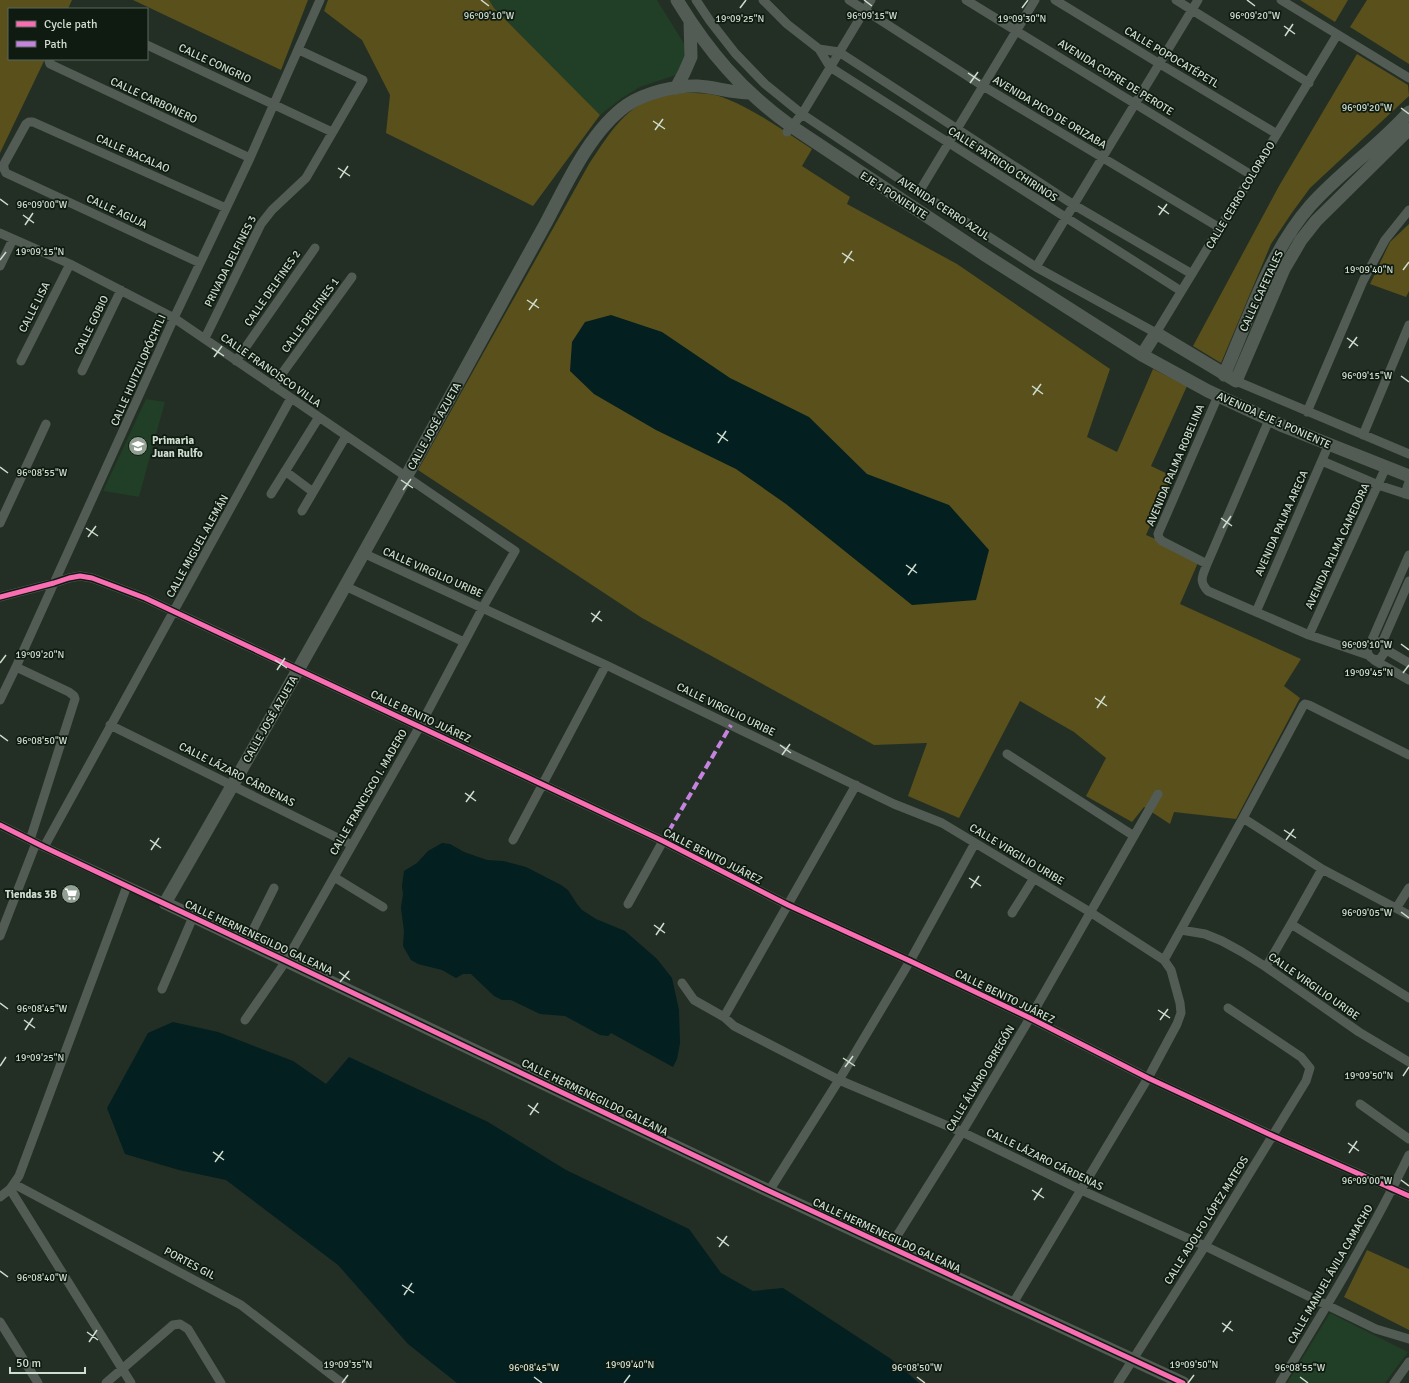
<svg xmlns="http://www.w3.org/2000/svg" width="1409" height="1383" font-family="Signika,sans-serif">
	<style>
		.built { fill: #213e26 }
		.green { fill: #59501c }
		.water { fill: #031f1f }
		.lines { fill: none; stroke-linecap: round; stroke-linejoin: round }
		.street { stroke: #525c54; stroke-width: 9 }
		.secondary { stroke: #525c54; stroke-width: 13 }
		.quiet { stroke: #c483df; stroke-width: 4; stroke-dasharray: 8 4; stroke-linecap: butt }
		.cycleway-casing { stroke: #0f1a10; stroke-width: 8 }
		.cycleway { stroke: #f96db3; stroke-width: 5 }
		.ticks { fill: none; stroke: #ceddcf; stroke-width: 1.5 }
		.labels { text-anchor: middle; stroke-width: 3.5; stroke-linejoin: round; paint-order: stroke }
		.street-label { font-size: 11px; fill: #ceddcf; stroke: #0f1a10 }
		.poi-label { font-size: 11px; font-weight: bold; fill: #ceddcf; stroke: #0f1a10; text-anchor: start }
		.ticks-label { font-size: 10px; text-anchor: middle; fill: #ceddcf; stroke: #0f1a10; stroke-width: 3.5; stroke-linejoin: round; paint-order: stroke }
	</style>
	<rect width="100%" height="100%" fill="#232f24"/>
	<path class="built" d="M489 0H657L685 45 688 56 676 75 640 87 622 98 600 115 494 8Z
		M146 399 165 402 139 497 103 491Z
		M1330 1313 1408 1352 1385 1383H1287Z"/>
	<path class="green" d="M0 0H72L68 9H9V59H45L0 153Z
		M133 0H308L281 70Z
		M328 0H489L494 8 600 115 533 206 386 133 390 95 362 40 324 11Z
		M1300 0H1348L1335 22Z
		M1367 0H1409V64L1350 27Z
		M1357 54 1408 85 1409 96 1310 188 1291 214 1271 244 1221 363 1193 346 1279 186Z
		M679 93C695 93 712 92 727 99 757 111 785 132 812 149L802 166 850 197 847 204 957 264 1110 369 1087 437 1117 452 1153 369 1187 386 1151 466 1172 476 1146 535 1200 558 1180 604 1301 659 1284 686 1300 698 1236 819 1174 812 1170 824 1144 807 1132 822 1086 796 1106 758 1074 732 1020 701 959 818 908 796 927 743 874 745 642 618 418 470 589 164C606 139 623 108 654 98 662 96 670 95 679 93Z
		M1409 224V291L1406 297 1370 284 1390 242Z
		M1367 1250 1409 1269V1330L1344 1297Z"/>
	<path class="water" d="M611 315 662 332 730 378 809 417 867 474 949 505 989 550 976 600 912 605 786 504 736 469 656 430 594 394 570 371 572 342 585 322Z
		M442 843 450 844 464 852 487 860 503 861 526 867 561 885 568 890 577 904 582 910 596 919 625 931 657 959 672 978 679 1010 680 1043 677 1059 673 1067 611 1033 608 1036 600 1035 565 1016 540 1014 511 1000H502L494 996 471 974H463L456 978 442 970 418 964 411 960 403 946 404 931 401 908 403 894 402 886 404 871 417 863 428 851Z
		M173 1022 218 1032 293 1061 326 1084 349 1057 488 1122 566 1170 689 1229 721 1273 753 1291 783 1288 891 1359 919 1383H457L408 1344 338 1265 226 1180 179 1170 125 1154 107 1108 148 1033Z"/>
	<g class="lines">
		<path class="street" d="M696 0 710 21 735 53 765 84 802 114 919 192 1036 267 1156 333 1337 35
			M763 0 787 24 819 49 830 67 1181 291
			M849 0 983 86 1220 228
			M966 0 1253 176
			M1055 0 1160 64 1277 134
			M1176 0 1309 83
			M1281 0 1409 78
			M147 45 332 132
			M819 49 839 52 1074 205 1192 274
			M50 59 49 61 50 64 250 158
			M787 132 802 114 871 0
			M919 192 1035 0
			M0 233 70 264 174 318 515 551 483 607 420 726 286 961 245 1020
			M200 263 6 173 4 169V164L26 124 29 122H33L226 208
			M0 266 13 239
			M1036 267 1198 0
			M205 338 261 224 272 210 306 178 363 80 299 50
			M21 361 70 264
			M236 361 315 248
			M82 371 121 290
			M1236 381 1409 454
			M273 386 352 277
			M1307 412 1363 281 1385 240 1409 210
			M1269 420 1207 564C1203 575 1198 581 1208 591L1309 635 1368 655
			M1363 435 1409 325
			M1322 461 1378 485 1409 495
			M285 471 313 492
			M271 494 319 417
			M1405 494 1409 482
			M302 511 346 436
			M0 523 46 424
			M363 553 606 665 894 804 942 823 1090 912 1164 960 1171 970 1180 1003 1181 1013 1177 1024 1148 1078 1012 1305
			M1207 564 1162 541 1159 538 1158 534 1218 396
			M345 586 464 642
			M0 597 54 583 69 578 80 576 92 578 145 598 663 841 788 905 910 961 1030 1018 1148 1078 1273 1136 1409 1196
			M1256 612 1329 444
			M1309 635 1386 467
			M1371 642H1379L1384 646 1385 652 1380 659C1372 661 1367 656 1367 648L1371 642 1409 555
			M1382 643 1409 581
			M1385 649 1409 663
			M1374 660 1409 680
			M16 667 69 692 74 696 75 699 30 840
			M0 700 16 667 174 318 250 158 320 0
			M110 725 352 845
			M1007 754 1134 836
			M1243 818 1322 869 1409 915
			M0 825 44 847 165 903
			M513 840 606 665
			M44 847 291 398
			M334 877 383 907
			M628 904 663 841
			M1397 907 1409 888
			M1012 913 1034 878
			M1291 924 1409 998
			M1181 930 1205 934 1222 941 1242 952 1266 967 1359 1032 1409 1062
			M0 936 36 843
			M247 942 274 888
			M1164 960 1243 818 1303 706 1305 704 1309 705 1409 755
			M1266 967 1291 924 1322 869
			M682 983 694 1000 724 1017 734 1026 839 1080 962 1132 1081 1190 1205 1246 1376 1329 1409 1339
			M162 989 193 917
			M724 1017 856 785
			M1360 1104 1409 1139
			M14 1184 241 1305 342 1383
			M10 1189 131 1383
			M769 1191 839 1080 910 961 975 843
			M0 1197 10 1189 19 1176 127 886
			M890 1247 962 1132 1030 1018 1158 794
			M0 1322 38 1383
			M106 1383 173 1325 180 1324 188 1329 221 1383
			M1118 1383 1205 1246 1306 1081 1310 1068 1301 1057 1228 1008
			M1280 1383C1325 1309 1371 1234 1409 1155
			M1394 1383 1409 1362"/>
		<path class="secondary" d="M677 0C708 51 742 91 791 126L985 255 1142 355 1208 391 1240 406 1283 426 1409 476
			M676 88 684 73 691 57 690 21
			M750 93C732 93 715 87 698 86 676 85 645 93 627 105 591 130 567 183 547 221 524 263 501 305 478 346 376 533 271 719 165 903L769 1191 1183 1383
			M1142 355 1156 333 1236 381 1284 269 1301 240 1316 221 1409 129
			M1224 375C1249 318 1269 253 1310 206 1340 172 1379 146 1409 112"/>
		<path class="quiet" d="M663 841 731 725"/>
		<defs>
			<path id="cycleway" d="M0 597 54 583 69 578 80 576 92 578 145 598 663 841 788 905 910 961 1030 1018 1148 1078 1273 1136 1409 1196
				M0 825 44 847 286 961 769 1191 1183 1383"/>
		</defs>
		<use href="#cycleway" class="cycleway-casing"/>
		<use href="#cycleway" class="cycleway"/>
	</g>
	<path class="ticks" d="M481 0 489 6M864 0 872 6M1247 0 1255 6M740 8 746 0M1022 8 1028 0M1284 26 1295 34M1285 36 1293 24M968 73 980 81M970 83 978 72M1401 108 1409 114M653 121 665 129M655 130 663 119M338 168 350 176M340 178 348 166M0 199 8 205M1158 206 1169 214M23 215 34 223M1159 215 1167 204M25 225 33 213M842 253 854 261M0 260 6 252M844 263 852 251M1403 270 1409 262M527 300 539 308M529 310 537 299M1347 338 1358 346M212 348 224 356M1349 348 1357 337M214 357 222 346M1401 376 1409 382M1032 386 1043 394M1033 395 1041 384M717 433 728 441M718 443 726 431M0 467 8 473M401 480 413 488M403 490 411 479M1221 518 1232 526M86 528 98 536M1223 528 1231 516M88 537 96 526M906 565 917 573M908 575 916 564M591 613 602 621M592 622 600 611M1401 644 1409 650M275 660 287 668M0 663 6 655M277 670 285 658M1403 673 1409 665M1095 698 1107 706M1097 708 1105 696M0 735 8 741M780 745 791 753M782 755 790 744M465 793 476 801M466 802 474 791M1284 830 1296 838M150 840 161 848M1286 840 1294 829M151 850 159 838M969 878 981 886M971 888 979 876M1401 912 1409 918M654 925 665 933M656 935 664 923M339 972 350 980M340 982 349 971M0 1003 8 1009M1158 1010 1170 1018M24 1020 35 1028M1160 1020 1168 1009M25 1030 33 1018M843 1058 855 1066M0 1066 6 1057M845 1067 853 1056M1403 1076 1409 1067M528 1105 539 1113M530 1115 538 1103M1348 1143 1359 1151M213 1152 224 1160M1349 1153 1357 1141M215 1162 223 1151M1401 1180 1409 1186M1032 1190 1044 1198M1034 1200 1042 1188M717 1237 729 1246M719 1247 727 1236M0 1271 8 1277M402 1285 414 1293M404 1295 412 1283M1222 1323 1233 1331M87 1332 98 1340M1223 1332 1231 1321M89 1342 97 1330M534 1377 542 1383M917 1377 925 1383M1300 1377 1308 1383M342 1383 348 1375M624 1383 630 1375M1188 1383 1194 1375"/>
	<defs>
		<symbol id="school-disc" viewBox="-11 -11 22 22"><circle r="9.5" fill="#92a093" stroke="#0f1a10"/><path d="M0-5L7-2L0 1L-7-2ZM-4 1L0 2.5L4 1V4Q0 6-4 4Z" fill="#fff"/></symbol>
		<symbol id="supermarket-disc" viewBox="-11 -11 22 22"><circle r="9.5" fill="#92a093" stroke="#0f1a10"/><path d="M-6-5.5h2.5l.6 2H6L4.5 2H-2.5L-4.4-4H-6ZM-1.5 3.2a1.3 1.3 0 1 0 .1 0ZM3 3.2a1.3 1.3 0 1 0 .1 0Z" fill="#fff"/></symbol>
	</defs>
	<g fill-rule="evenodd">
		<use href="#school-disc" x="127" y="435" width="22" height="22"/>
		<use href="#supermarket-disc" x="60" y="883" width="22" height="22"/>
	</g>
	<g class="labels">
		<g class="street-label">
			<text transform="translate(1172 57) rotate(31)" y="4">CALLE POPOCATÉPETL</text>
			<text transform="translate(215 63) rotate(25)" y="4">CALLE CONGRIO</text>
			<text transform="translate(1116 77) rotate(32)" y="4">AVENIDA COFRE DE PEROTE</text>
			<text transform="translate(154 100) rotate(25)" y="4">CALLE CARBONERO</text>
			<text transform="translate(1050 112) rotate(31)" y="4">AVENIDA PICO DE ORIZABA</text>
			<text transform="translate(133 153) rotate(24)" y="4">CALLE BACALAO</text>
			<text transform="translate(1003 164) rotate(33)" y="4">CALLE PATRICIO CHIRINOS</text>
			<text transform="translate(894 195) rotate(33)" y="4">EJE 1 PONIENTE</text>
			<text transform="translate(1240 195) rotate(-59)" y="4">CALLE CERRO COLORADO</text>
			<text transform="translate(944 208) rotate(33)" y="4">AVENIDA CERRO AZUL</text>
			<text transform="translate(117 211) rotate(25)" y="4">CALLE AGUJA</text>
			<text transform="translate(230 261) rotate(-63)" y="4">PRIVADA DELFINES 3</text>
			<text transform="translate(272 288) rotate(-55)" y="4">CALLE DELFINES 2</text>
			<text transform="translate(1261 291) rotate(-65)" y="4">CALLE CAFETALES</text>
			<text transform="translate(34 307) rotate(-63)" y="4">CALLE LISA</text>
			<text transform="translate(310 315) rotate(-54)" y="4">CALLE DELFINES 1</text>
			<text transform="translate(91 325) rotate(-64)" y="4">CALLE GOBIO</text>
			<text transform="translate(138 370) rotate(-66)" y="4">CALLE HUITZILOPÓCHTLI</text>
			<text transform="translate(271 370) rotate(35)" y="4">CALLE FRANCISCO VILLA</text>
			<text transform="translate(1274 420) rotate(24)" y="4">AVENIDA EJE 1 PONIENTE</text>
			<text transform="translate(434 426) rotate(-61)" y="4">CALLE JOSÉ AZUETA</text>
			<text transform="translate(1175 465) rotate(-67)" y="4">AVENIDA PALMA ROBELINA</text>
			<text transform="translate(1281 523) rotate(-66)" y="4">AVENIDA PALMA ARECA</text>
			<text transform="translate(197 546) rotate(-61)" y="4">CALLE MIGUEL ALEMÁN</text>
			<text transform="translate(1337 546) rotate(-65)" y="4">AVENIDA PALMA CAMEDORA</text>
			<text transform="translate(433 572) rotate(24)" y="4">CALLE VIRGILIO URIBE</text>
			<text transform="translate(726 709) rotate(26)" y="4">CALLE VIRGILIO URIBE</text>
			<text transform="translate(421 716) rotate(25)" y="4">CALLE BENITO JUÁREZ</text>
			<text transform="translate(270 719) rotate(-60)" y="4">CALLE JOSÉ AZUETA</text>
			<text transform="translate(237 774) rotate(27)" y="4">CALLE LÁZARO CÁRDENAS</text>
			<text transform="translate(368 792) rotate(-60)" y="4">CALLE FRANCISCO I. MADERO</text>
			<text transform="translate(1017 854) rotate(31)" y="4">CALLE VIRGILIO URIBE</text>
			<text transform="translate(713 856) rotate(27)" y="4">CALLE BENITO JUÁREZ</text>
			<text transform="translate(259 937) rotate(25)" y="4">CALLE HERMENEGILDO GALEANA</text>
			<text transform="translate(1314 986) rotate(35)" y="4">CALLE VIRGILIO URIBE</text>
			<text transform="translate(1005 996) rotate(26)" y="4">CALLE BENITO JUÁREZ</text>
			<text transform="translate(980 1078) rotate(-59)" y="4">CALLE ÁLVARO OBREGÓN</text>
			<text transform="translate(595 1097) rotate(26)" y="4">CALLE HERMENEGILDO GALEANA</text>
			<text transform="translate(1045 1159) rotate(26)" y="4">CALLE LÁZARO CÁRDENAS</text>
			<text transform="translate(1206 1220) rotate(-58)" y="4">CALLE ADOLFO LÓPEZ MATEOS</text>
			<text transform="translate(887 1235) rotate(25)" y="4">CALLE HERMENEGILDO GALEANA</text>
			<text transform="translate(190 1263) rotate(28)" y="4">PORTES GIL</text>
			<text transform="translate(1330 1274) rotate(-60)" y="4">CALLE MANUEL ÁVILA CAMACHO</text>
		</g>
		<g class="poi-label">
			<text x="152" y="444">Primaria<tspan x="152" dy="13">Juan Rulfo</tspan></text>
			<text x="57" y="898" text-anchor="end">Tiendas 3B</text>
		</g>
	</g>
	<g class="ticks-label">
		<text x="489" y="19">96°09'10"W</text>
		<text x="872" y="19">96°09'15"W</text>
		<text x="1255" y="19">96°09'20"W</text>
		<text x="740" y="22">19°09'25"N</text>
		<text x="1022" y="22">19°09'30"N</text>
		<text x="1367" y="111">96°09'20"W</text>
		<text x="42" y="208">96°09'00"W</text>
		<text x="40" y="255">19°09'15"N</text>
		<text x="1369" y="273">19°09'40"N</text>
		<text x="1367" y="379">96°09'15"W</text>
		<text x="42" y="476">96°08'55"W</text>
		<text x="1367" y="648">96°09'10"W</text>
		<text x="40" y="658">19°09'20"N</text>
		<text x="1369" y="676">19°09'45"N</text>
		<text x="42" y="744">96°08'50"W</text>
		<text x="1367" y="916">96°09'05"W</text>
		<text x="42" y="1012">96°08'45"W</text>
		<text x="40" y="1061">19°09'25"N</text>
		<text x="1369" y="1079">19°09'50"N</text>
		<text x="1367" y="1184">96°09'00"W</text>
		<text x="42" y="1281">96°08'40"W</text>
		<text x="348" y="1368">19°09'35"N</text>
		<text x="630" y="1368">19°09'40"N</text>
		<text x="1194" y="1368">19°09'50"N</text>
		<text x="534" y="1371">96°08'45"W</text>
		<text x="917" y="1371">96°08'50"W</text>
		<text x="1300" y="1371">96°08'55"W</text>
	</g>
	<rect x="8" y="8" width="140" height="52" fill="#0f1a10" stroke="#5b685c"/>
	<rect x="16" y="21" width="20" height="6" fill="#f96db3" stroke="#5b685c"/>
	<text x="44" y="28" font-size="12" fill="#ceddcf">Cycle path</text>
	<rect x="16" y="41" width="20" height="6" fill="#c483df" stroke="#5b685c"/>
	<text x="44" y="48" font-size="12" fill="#ceddcf">Path</text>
	<path d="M10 1367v6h75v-6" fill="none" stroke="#ceddcf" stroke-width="2"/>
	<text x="16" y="1367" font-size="12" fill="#ceddcf" stroke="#0f1a10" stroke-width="3" paint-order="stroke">50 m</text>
</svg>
